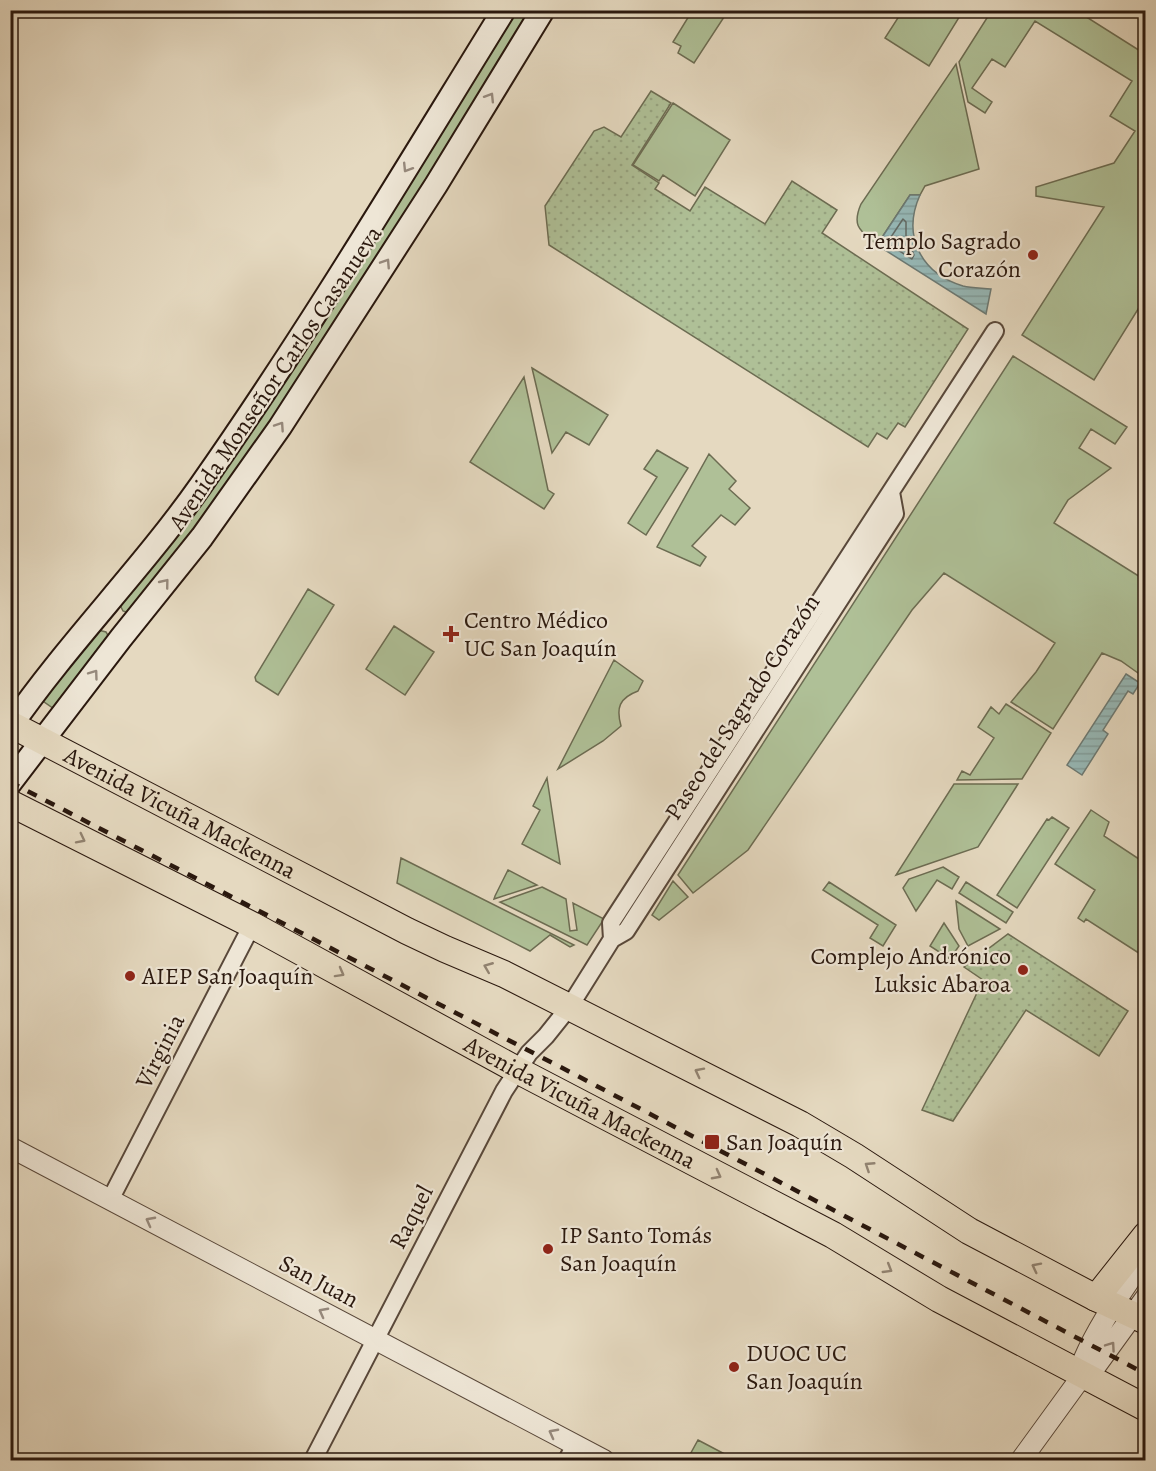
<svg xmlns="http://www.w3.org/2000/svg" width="1156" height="1471" font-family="Alegreya,serif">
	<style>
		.grass { fill: #afc097; stroke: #6c6c52; stroke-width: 1.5 }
		.park { fill: url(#park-dots); stroke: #6c6c52; stroke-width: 1.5 }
		.water { fill: url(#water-rules); stroke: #6b7974; stroke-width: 1.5 }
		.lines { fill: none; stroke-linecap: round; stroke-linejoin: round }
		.shore { stroke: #606863; stroke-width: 1.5 }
		.minor-casing { stroke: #59483a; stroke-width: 20 }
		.tertiary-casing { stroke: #59483a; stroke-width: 22 }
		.secondary-casing { stroke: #2a180e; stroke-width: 26 }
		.primary-casing { stroke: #2a180e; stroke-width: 28 }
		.minor { stroke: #eee6d6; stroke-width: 16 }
		.tertiary { stroke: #eee6d6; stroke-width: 20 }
		.secondary { stroke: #eee6d6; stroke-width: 22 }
		.primary { stroke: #e5d9c0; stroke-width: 26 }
		.rail { stroke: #2a180e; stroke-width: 4.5; stroke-dasharray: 10 10; stroke-linecap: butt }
		.oneway { stroke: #96897c }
		.oneway2 { stroke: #918270 }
		.poi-dot { fill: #8f2418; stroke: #eee6d6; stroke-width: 2 }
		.labels { text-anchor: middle; stroke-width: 4.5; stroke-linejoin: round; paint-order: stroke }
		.poi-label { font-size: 24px; fill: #2a180e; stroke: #eee6d6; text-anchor: start }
		.street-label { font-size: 24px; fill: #2a180e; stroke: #eee6d6 }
	</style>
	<defs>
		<pattern id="park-dots" width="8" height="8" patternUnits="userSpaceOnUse" patternTransform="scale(1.5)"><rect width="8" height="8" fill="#afc097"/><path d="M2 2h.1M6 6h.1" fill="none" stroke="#97a481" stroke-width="1.8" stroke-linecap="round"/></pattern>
		<pattern id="water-rules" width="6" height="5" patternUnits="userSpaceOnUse" patternTransform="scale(1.5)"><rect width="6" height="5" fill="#96b9b8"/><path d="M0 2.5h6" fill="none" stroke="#819e9d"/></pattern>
	</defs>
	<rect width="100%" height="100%" fill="#e5d9c0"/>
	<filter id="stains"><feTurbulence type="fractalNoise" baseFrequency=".00333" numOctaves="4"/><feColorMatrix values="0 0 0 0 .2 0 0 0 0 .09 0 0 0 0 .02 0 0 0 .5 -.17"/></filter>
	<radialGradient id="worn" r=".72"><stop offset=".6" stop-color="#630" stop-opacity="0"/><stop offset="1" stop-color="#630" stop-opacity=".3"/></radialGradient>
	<path class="grass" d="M903 10 963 11 929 66 885 38Z
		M992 10 1077 11 1145 54V298L1094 380 1022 335 1104 207 1036 196V187L1114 163 1135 131 1110 116 1132 81 1035 21 1005 67 992 59 972 88 992 102 985 113 968 102 959 62Z
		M515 11H536L305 377 214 507 129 613 123 611 120 605Z
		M692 11H728L694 63 678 53 681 46 673 42Z
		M956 64 979 169 925 186 920 195H910L877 245C861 231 851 227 861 204Z
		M673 103 730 140 695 196 663 175 659 181 633 165Z
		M1013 356 1127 427 1115 444 1091 429 1079 448 1111 468 1068 500 1054 523 1145 580V661L1138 673 1121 661 1102 653 1053 729 1011 702 1036 672 1055 643 944 573 912 610 748 850 693 893 678 875Z
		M532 368 608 415 589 445 566 432 552 453Z
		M524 377 548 490 554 494 544 509 470 462Z
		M657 450 688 468 646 535 628 523 657 477 644 469Z
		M709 454 736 481 729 489 750 508 735 525 721 515 692 546 706 557 700 566 657 547Z
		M308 589 334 605 278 695 256 681 255 677Z
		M394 626 434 652 405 695 366 669Z
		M98 630 106 632 109 637 57 711 40 699Z
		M614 660 643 681 638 691C619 698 616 708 621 726L603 741 558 769Z
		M1006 704 1051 733 1022 779 957 780 962 771 970 775 994 738 978 727 991 707 999 714Z
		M547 778 560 864 522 844 540 810 533 806Z
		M954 784H1018L978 847 896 875Z
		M1091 810 1109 822 1104 836 1145 863V957L1086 919 1084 922 1078 918 1095 890 1055 864Z
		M1052 817 1069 828 1017 908 997 895 1047 819 1049 820Z
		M401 858 574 945 570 947 550 935 530 951 397 883Z
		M943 867 959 877 952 889 937 880 916 911 903 888 909 879Z
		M508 870 537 885 494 899 495 896Z
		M673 881 688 897 659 920 652 915Z
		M829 882 896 925 883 946 870 938 878 925 823 890Z
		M966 882 1013 912 1006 923 959 893Z
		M542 887 566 899 570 931 577 930 573 903 604 919 587 945 500 902Z
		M956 901 1000 929 968 946 959 929Z
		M944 923 959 946 950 959 930 946Z
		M698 1440 736 1460H687Z"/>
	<path class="park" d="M651 91 671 103 632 165 659 183 655 189 690 211 705 187 765 224 792 181 837 210 822 233 968 329 905 427 898 423 887 439 877 433 868 447 549 245 545 206 594 131 604 127 621 137Z
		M1008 934 1128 1011 1099 1056 1026 1010 953 1121 922 1110 983 980 964 967Z"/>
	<path class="water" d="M910 195H920C902 235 920 273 963 286 972 288 982 288 991 289L986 314 877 245Z
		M1126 674 1140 683 1133 694 1128 691 1103 730 1108 734 1082 775 1067 765Z"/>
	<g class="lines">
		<path class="shore" d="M903 219 906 222V236L914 255 912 259 887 243Z"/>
		<defs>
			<path id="minor" d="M612 939 611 923 995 331
				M110 1200 252 925
				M313 1460 504 1091 529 1053 546 1036 570 1006 612 939 626 931 895 514 891 492
				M567 1460 575 1445"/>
			<path id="tertiary" d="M10 1147 604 1460
				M1077 1383C1079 1353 1127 1283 1146 1257
				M1021 1460 1077 1383 1088 1377 1146 1297"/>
			<path id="secondary" d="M10 727C69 642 142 569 201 485 309 331 405 170 504 10
				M10 783 121 638 202 537 280 427 436 185 543 10"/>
			<g id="primary">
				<path id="s1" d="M10 724 407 931 445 949 504 974 800 1124 854 1156 969 1231 1096 1298 1146 1321"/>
				<path id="s2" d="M10 803 252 925 517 1070 833 1235 939 1299 1146 1408"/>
				<path d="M1096 1298 1146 1235"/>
			</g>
		</defs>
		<use href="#minor" class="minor-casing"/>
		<use href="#tertiary" class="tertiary-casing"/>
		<use href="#secondary" class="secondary-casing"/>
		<use href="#primary" class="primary-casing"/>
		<use href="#minor" class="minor"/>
		<use href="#tertiary" class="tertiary"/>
		<use href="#secondary" class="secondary"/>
		<use href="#primary" class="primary"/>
		<path class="rail" d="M10 782 570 1072 1146 1374"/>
	</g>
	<defs><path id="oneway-chevron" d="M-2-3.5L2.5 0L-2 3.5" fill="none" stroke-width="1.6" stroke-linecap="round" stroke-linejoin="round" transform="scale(1.5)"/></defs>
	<g class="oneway">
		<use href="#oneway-chevron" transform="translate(490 97) rotate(-58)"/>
		<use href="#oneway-chevron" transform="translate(407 168) rotate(122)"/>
		<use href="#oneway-chevron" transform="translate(386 263) rotate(-57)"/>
		<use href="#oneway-chevron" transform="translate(280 426) rotate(-56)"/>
		<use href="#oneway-chevron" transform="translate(165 583) rotate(-51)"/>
		<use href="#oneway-chevron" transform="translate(94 674) rotate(-54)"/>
		<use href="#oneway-chevron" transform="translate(150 1221) rotate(-152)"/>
		<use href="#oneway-chevron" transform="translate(323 1312) rotate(-152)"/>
		<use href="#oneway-chevron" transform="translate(1111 1346) rotate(-55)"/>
		<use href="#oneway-chevron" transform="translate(553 1433) rotate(-152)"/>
	</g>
	<g class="oneway2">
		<use href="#oneway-chevron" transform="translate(81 839) rotate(27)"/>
		<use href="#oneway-chevron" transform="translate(488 967) rotate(-158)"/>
		<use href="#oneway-chevron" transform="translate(340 973) rotate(29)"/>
		<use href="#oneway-chevron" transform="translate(699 1072) rotate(-153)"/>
		<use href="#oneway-chevron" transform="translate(869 1166) rotate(-147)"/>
		<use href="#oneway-chevron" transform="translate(717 1175) rotate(28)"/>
		<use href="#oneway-chevron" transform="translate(1036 1267) rotate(-153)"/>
		<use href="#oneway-chevron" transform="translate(888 1269) rotate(31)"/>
	</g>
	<g class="poi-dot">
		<circle cx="1033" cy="255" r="6"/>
		<path d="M448 625h6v6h6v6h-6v6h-6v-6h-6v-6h6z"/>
		<circle cx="1023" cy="970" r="6"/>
		<circle cx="130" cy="976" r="6"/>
		<rect x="704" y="1134" width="16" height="16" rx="3"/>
		<circle cx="548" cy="1249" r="6"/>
		<circle cx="734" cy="1367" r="6"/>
	</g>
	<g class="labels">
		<g class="poi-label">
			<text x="1021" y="249" text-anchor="end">Templo Sagrado<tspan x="1021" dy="28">Corazón</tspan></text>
			<text x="464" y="628">Centro Médico<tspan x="464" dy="28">UC San Joaquín</tspan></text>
			<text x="1011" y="964" text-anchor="end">Complejo Andrónico<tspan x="1011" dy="28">Luksic Abaroa</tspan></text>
			<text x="142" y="984">AIEP San Joaquín</text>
			<text x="726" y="1150">San Joaquín</text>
			<text x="560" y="1243">IP Santo Tomás<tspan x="560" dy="28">San Joaquín</tspan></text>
			<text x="746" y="1361">DUOC UC<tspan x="746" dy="28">San Joaquín</tspan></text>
		</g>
		<g class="street-label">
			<text transform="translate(275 378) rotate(-56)" y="8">Avenida Monseñor Carlos Casanueva</text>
			<text transform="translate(742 707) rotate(-57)" y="8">Paseo del Sagrado Corazón</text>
			<text dy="8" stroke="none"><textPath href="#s1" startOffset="192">Avenida Vicuña Mackenna</textPath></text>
			<text transform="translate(160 1051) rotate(-63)" y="8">Virginia</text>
			<text dy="8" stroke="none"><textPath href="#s2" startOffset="644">Avenida Vicuña Mackenna</textPath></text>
			<text transform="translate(411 1217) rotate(-63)" y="8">Raquel</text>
			<text transform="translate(319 1281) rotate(28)" y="8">San Juan</text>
		</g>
	</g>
	<rect width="1156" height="1471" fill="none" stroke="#e5d9c0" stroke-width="36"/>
	<rect x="12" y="12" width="1132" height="1447" fill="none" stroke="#2a180e" stroke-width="3"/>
	<rect x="18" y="18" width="1120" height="1435" fill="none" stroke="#2a180e" stroke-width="1.5"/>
	<rect width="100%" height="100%" filter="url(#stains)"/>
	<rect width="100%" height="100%" fill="url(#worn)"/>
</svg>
